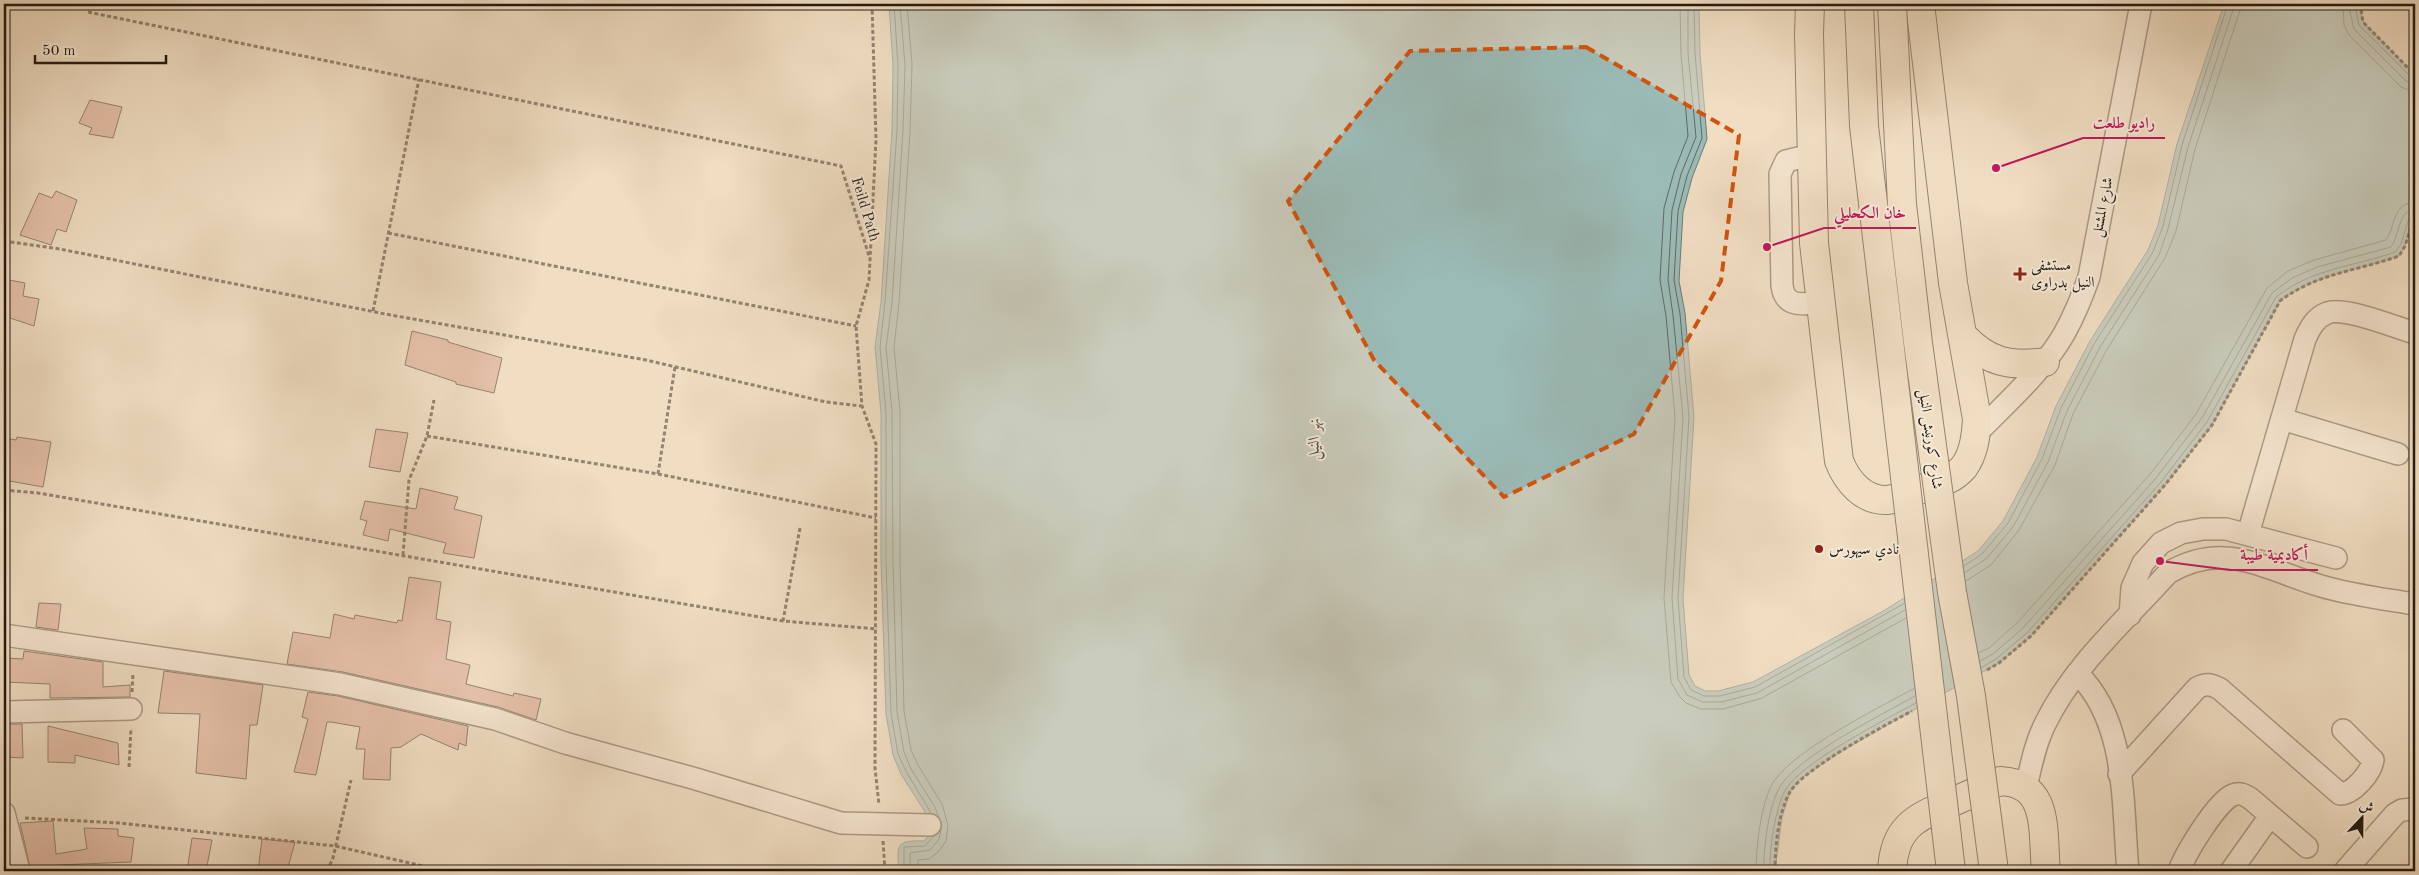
<svg xmlns="http://www.w3.org/2000/svg" width="2419" height="875" font-family="'Old Standard TT',Amiri,serif">
	<style>
		.water { fill: #9bbbb7; stroke: #6b7b75 }
		.lines { fill: none; stroke-linecap: round; stroke-linejoin: round }
		.shore { stroke: #606a64; stroke-width: 1 }
		.building { fill: #d9a08d; stroke: #241a11 }
		.minor-casing { stroke: #574b3d; stroke-width: 24 }
		.highway-casing { stroke: #241a11; stroke-width: 30 }
		.path { stroke: #241a11; stroke-width: 3; stroke-dasharray: 4 2.5; stroke-linecap: butt }
		.minor { stroke: #f5e9d7; stroke-width: 21 }
		.highway { stroke: #f0ddc2; stroke-width: 28 }
		.highway-bridge-casing { stroke: #241a11; stroke-width: 30; stroke-linecap: butt }
		.highway-bridge { stroke: #f0ddc2; stroke-width: 28 }
		.marked { fill: none; stroke: #d4530c; stroke-width: 4; stroke-dasharray: 10 6; stroke-linejoin: round }
		.poi-dot { fill: #8f2418; stroke: #f5e9d7; stroke-width: 2 }
		.labels { text-anchor: middle; stroke-width: 4; stroke-linejoin: round; paint-order: stroke }
		.street-label { font-size: 15px; fill: #241a11; stroke: #f5e9d7 }
		.poi-label { font-size: 15px; fill: #241a11; stroke: #f5e9d7; text-anchor: start }
		.water-label { font-size: 16px; font-style: italic; fill: #4e524b; stroke: #f5e9d7 }
		.leader { fill: none; stroke: #c2185b; stroke-width: 2 }
		.callout-dot { fill: #c2185b; stroke: #f5e9d7; stroke-width: 2 }
		.callout-label { font-size: 16px; text-anchor: middle; font-weight: bold; fill: #c2185b; stroke: #f5e9d7; stroke-width: 4; stroke-linejoin: round; paint-order: stroke }
	</style>
	<rect width="100%" height="100%" fill="#f0ddc2"/>
	<filter id="stains"><feTurbulence type="fractalNoise" baseFrequency=".004" numOctaves="4"/><feColorMatrix values="0 0 0 0 .2 0 0 0 0 .09 0 0 0 0 .02 0 0 0 .5 -.17"/></filter>
	<radialGradient id="worn" r=".72"><stop offset=".6" stop-color="#630" stop-opacity="0"/><stop offset="1" stop-color="#630" stop-opacity=".3"/></radialGradient>
	<path class="water" d="M889 4H1699L1700 53 1707 139 1692 178 1683 212 1679 281 1685 313 1694 417 1683 598 1689 675 1695 686 1705 691H1718L1753 682 1885 610 1978 551 2003 521 2037 457 2056 406 2090 341 2148 250 2158 225 2177 144 2224 4H2363L2361 10 2363 22 2415 75V213L2405 246 2399 256C2357 271 2317 273 2280 301L2212 425 2165 485 2031 636 1999 663 1901 717 1837 754 1799 780 1790 792 1782 817 1775 871H899C897 845 895 840 924 841L929 835 930 826 925 812 901 774 893 755 886 714 881 561V413L875 347 881 302 892 130 893 65Z"/>
	<g class="lines">
		<path class="shore" d="M894 4 898 65 897 130 885 302 880 347 886 412V561L891 713 898 754 906 771 931 813
			M900 4 905 65 903 130 892 303 886 347 892 412 893 561 897 712 904 752 911 769 935 807 939 818
			M907 4 912 64 910 131 899 303 894 347 900 412V561L904 711 911 750 918 765 942 804 948 825 946 841 938 852 929 859 918 860V871
			M1680 4 1681 54 1688 136 1674 172 1664 208 1660 280 1666 316 1675 417 1664 598 1671 682 1680 697 1686 703 1701 709H1723L1762 698 1906 618
			M1688 4V53L1696 137 1681 174 1672 210 1668 280 1673 315 1683 417 1672 598 1678 679 1687 695 1703 702H1721L1757 693 1905 610
			M1694 4 1695 53 1702 138 1687 176 1678 211 1674 280 1680 314 1689 417 1678 598 1684 677 1691 690 1704 696H1720L1755 687 1905 603
			M2343 4 2344 25 2349 35 2401 87 2415 92
			M2351 4 2350 12 2354 29 2406 81 2415 84
			M2357 4 2356 11 2359 25 2410 76 2415 78
			M1964 566 1982 554 2008 523 2042 459 2061 408 2094 344 2153 252 2163 226 2182 145 2228 4
			M1964 573 1986 559 2013 527 2048 462 2067 411 2100 347 2159 255 2168 229 2188 147 2235 4
			M1966 581 1991 565 2019 530 2055 465 2073 414 2106 351 2165 258 2176 231 2195 149 2242 4
			M1978 653 1989 648 2018 622 2151 473 2196 414 2267 288 2288 271 2314 260 2386 240C2396 226 2392 203 2415 202
			M1980 661 1993 654 2023 628 2156 478 2202 418 2272 293 2292 278 2317 267 2391 247C2400 235 2397 211 2415 209
			M1981 668 1996 659 2028 632 2161 482 2207 422 2276 297C2313 268 2353 267 2395 252L2401 244 2409 218 2415 216
			M904 871V847L925 846 934 836
			M910 871V853L930 850 939 839 941 830
			M1756 871C1756 848 1761 801 1774 781 1796 749 1878 708 1915 688
			M1764 871C1763 849 1769 803 1781 785 1801 755 1881 715 1915 696
			M1770 871C1769 850 1775 808 1786 789 1801 763 1886 719 1916 703"/>
	</g>
	<path class="building" d="M90 100 122 107 113 138 89 134 92 128 79 123Z
		M56 191 77 200 66 232 57 229 51 245 20 235 39 193 52 198Z
		M4 279 25 283 23 296 39 299 34 326 4 316Z
		M412 331 448 340V342L502 358 494 393 456 384V382L405 365Z
		M376 429 408 433 400 472 369 467Z
		M17 437 51 442 43 487 4 480V438L16 440Z
		M420 488 458 497 454 509 482 516 474 558 443 553 446 543 390 529 388 541 363 535 367 521 360 519 365 501 416 509Z
		M409 577 441 582 436 619 451 622 446 659 470 665 466 684 513 696 514 693 541 699 536 720 498 707 343 672 287 664 293 632 330 638 334 614 354 619 355 615 397 623 398 620 402 621Z
		M39 603 61 604 58 630 36 627Z
		M24 651 103 662V687L130 685V697L50 698V684L4 682V658L23 659Z
		M164 671 263 685 257 725H250L246 779 196 773 200 714 158 713Z
		M308 692 338 696 468 726 466 746 459 743 458 750 421 734 401 747 391 748 390 780 363 779 365 749H356L360 727 331 722H327L316 775 294 772 308 719 302 717Z
		M4 724H22L23 758 4 757Z
		M48 726 118 743 119 765 75 755V763L48 762Z
		M53 821 56 854 87 849 84 828 118 829V836L134 838 131 862 57 865 58 870 31 871 20 823Z
		M192 838 212 840 206 871H187Z
		M262 839 295 842 287 871H258Z"/>
	<g class="lines">
		<defs>
			<path id="minor" d="M1811 155 1786 161 1780 174 1782 286C1785 308 1803 304 1821 303
				M2282 419 2398 454
				M1977 433C2007 402 2042 372 2064 334 2074 316 2082 297 2089 277L2141 4
				M2248 534 2305 339C2310 328 2315 318 2327 313 2345 306 2396 328 2415 333
				M2130 615 2132 588 2143 563 2161 543 2181 533 2203 529H2226L2336 558
				M4 635 340 684 495 719 565 743 696 779 841 823 930 825
				M2077 673C2128 722 2122 806 2128 871
				M4 712 131 709
				M2119 774 2197 688C2206 683 2211 684 2220 689L2340 794C2353 794 2371 773 2373 760L2343 730
				M2026 787C2031 766 2035 744 2045 724 2073 666 2125 621 2168 573 2225 539 2266 570 2321 586 2351 595 2384 599 2415 604
				M4 813 19 871
				M2179 871C2185 854 2217 801 2233 795 2240 792 2245 795 2251 799L2307 847
				M2231 871 2270 816
				M2345 871 2395 814 2402 810 2415 809"/>
			<path id="highway" d="M1810 4 1809 34 1814 243 1839 461C1847 481 1863 501 1887 500 1899 499 1913 492 1924 488 1940 483 1953 480 1964 467 1974 453 1976 436 1977 419L1953 283 1920 4
				M1963 336C1988 362 2009 367 2045 362
				M1892 871C1894 828 1914 818 1950 803 1967 796 1983 788 2000 781 2051 783 2042 833 2046 871"/>
		</defs>
		<use href="#minor" class="minor-casing"/>
		<use href="#highway" class="highway-casing"/>
		<path class="path" d="M872 4 876 139 869 280 856 326 862 406 876 444 875 768 879 805
			M2363 4 2361 10 2363 22 2415 75
			M88 12 841 166 869 256
			M388 233 856 326
			M4 241 60 249 385 314 646 360 826 402 862 406
			M373 311 419 79
			M427 436 658 474 876 518
			M658 474 675 367
			M4 490 38 493 783 621
			M800 528 783 621 877 629
			M403 555 409 480 427 436 434 400
			M1987 670 1999 663 2031 636 2165 485 2212 425 2280 301C2317 273 2357 271 2399 256L2405 246 2415 213
			M132 692 133 673
			M129 767 131 728
			M25 818 119 823 335 846 445 871
			M883 841 885 871
			M327 871 333 858 351 780
			M1775 871C1775 847 1778 813 1790 792 1803 769 1885 725 1912 711"/>
		<use href="#minor" class="minor"/>
		<use href="#highway" class="highway"/>
		<defs>
			<path id="highway-bridge" d="M1859 4 1864 126 1951 871
				M1892 4 1902 204 1918 343 1952 592 1971 696 1994 871"/>
		</defs>
		<use href="#highway-bridge" class="highway-bridge-casing"/>
		<use href="#highway-bridge" class="highway-bridge"/>
	</g>
	<path d="M0 0H2419V875H0ZM1586 47 1739 135 1721 281 1634 434 1504 497 1374 360 1288 201 1410 51Z" fill="#f0ddc2" fill-opacity=".55" fill-rule="evenodd"/>
	<path class="marked" d="M1586 47 1739 135 1721 281 1634 434 1504 497 1374 360 1288 201 1410 51Z"/>
	<g class="poi-dot">
		<path d="M2017.5 266.5h5v5h5v5h-5v5h-5v-5h-5v-5h5z"/>
		<circle cx="1819" cy="549" r="5"/>
	</g>
	<g class="labels">
		<g class="street-label">
			<text transform="translate(2102 207) rotate(-79)" y="5">شارع المشتل</text>
			<text transform="translate(866 209) rotate(73)" y="5">Feild Path</text>
			<text transform="translate(1931 439) rotate(82)" y="5">شارع كورنيش النيل</text>
		</g>
		<g class="poi-label">
			<text x="2031" y="270">مستشفى<tspan x="2031" dy="17">النيل بدراوى</tspan></text>
			<text x="1829" y="554">نادي سيهورس</text>
		</g>
		<g class="water-label">
			<text transform="translate(1313 439) rotate(-89)" y="6">نهر النيل</text>
		</g>
	</g>
	<path class="leader" d="M1996 168L2083 138H2165M1767 247L1824 228H1916M2160 561L2230 570H2318"/>
	<g class="callout-dot">
		<circle cx="1996" cy="168" r="5"/>
		<circle cx="1767" cy="247" r="5"/>
		<circle cx="2160" cy="561" r="5"/>
	</g>
	<g class="callout-label">
		<text x="2124" y="128">راديو طلعت</text>
		<text x="1870" y="218">خان الكحليلي</text>
		<text x="2274" y="560">أكاديمية طيبة</text>
	</g>
	<rect width="2419" height="875" fill="none" stroke="#f0ddc2" stroke-width="20"/>
	<rect x="5" y="5" width="2409" height="865" fill="none" stroke="#241a11" stroke-width="2.5"/>
	<rect x="10" y="10" width="2399" height="855" fill="none" stroke="#241a11"/>
	<g transform="translate(2362 818) rotate(22)" stroke="#f5e9d7" stroke-width="4" paint-order="stroke">
	<path d="M0-4L9 19L0 12L-9 19Z" fill="#241a11"/>
	<text y="-8" font-size="14" font-weight="bold" text-anchor="middle" fill="#241a11">ش</text>
	</g>
	<path d="M35 55v8h131v-8" fill="none" stroke="#241a11" stroke-width="2.5"/>
	<text x="42" y="55" font-size="15" fill="#241a11" stroke="#f5e9d7" stroke-width="4" paint-order="stroke">50 m</text>
	<rect width="100%" height="100%" filter="url(#stains)"/>
	<rect width="100%" height="100%" fill="url(#worn)"/>
</svg>
